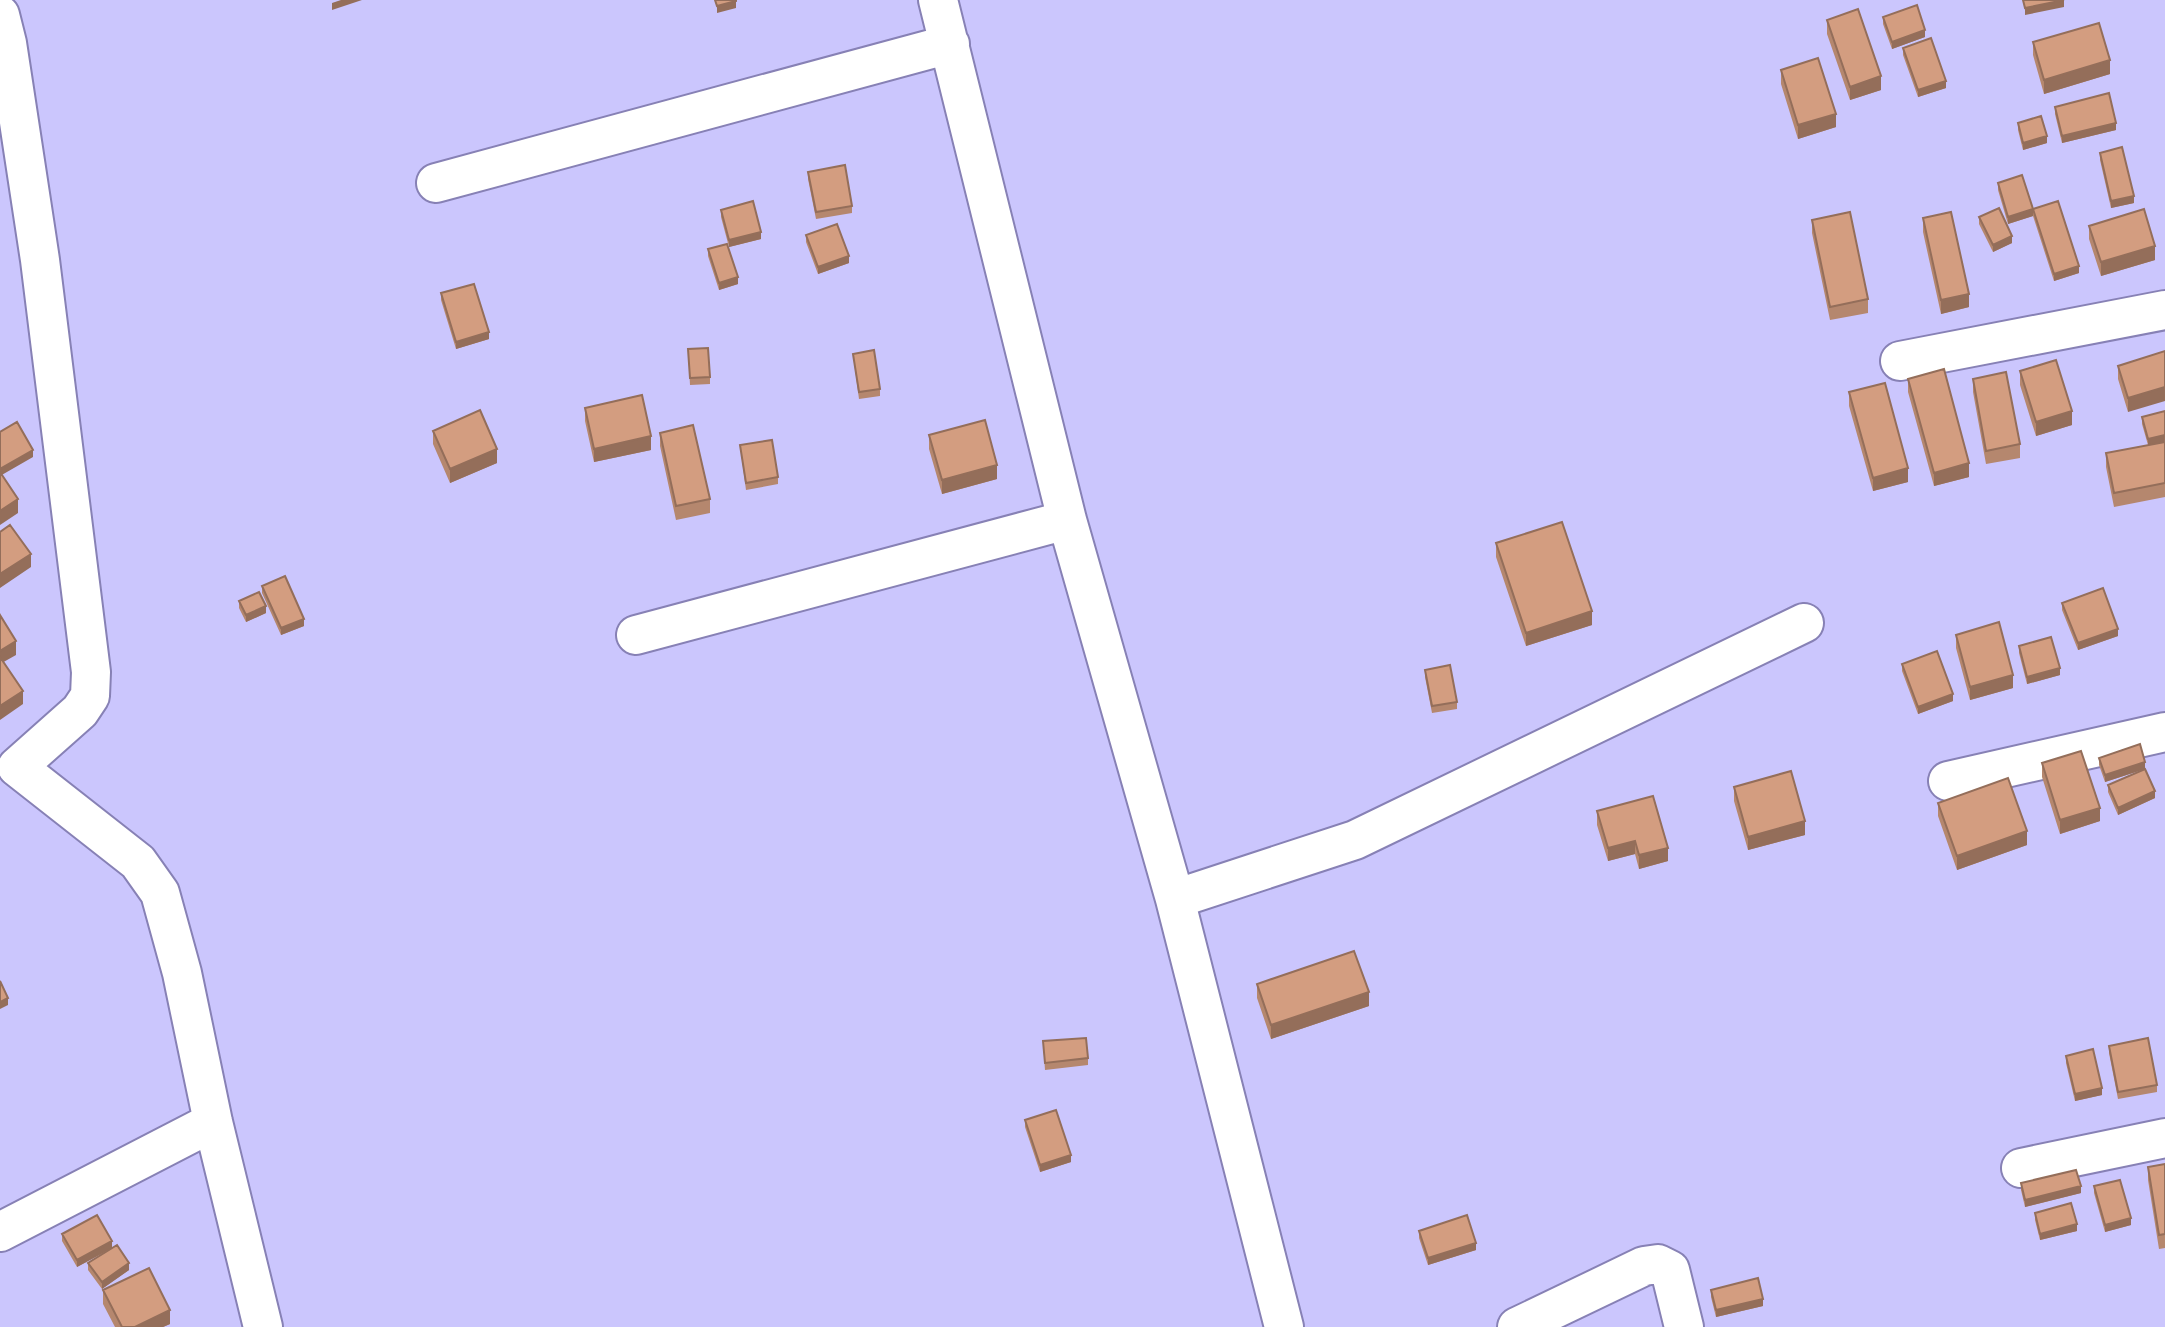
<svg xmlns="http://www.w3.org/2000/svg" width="2165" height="1327" font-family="'IBM Plex Sans',sans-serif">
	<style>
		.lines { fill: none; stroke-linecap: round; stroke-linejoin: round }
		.street-casing { stroke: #8781b5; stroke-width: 42 }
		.street { stroke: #fff; stroke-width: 38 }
		.wall { fill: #b5876e }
		.shaded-wall { fill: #946e5a }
		.building { fill: #d39d80; stroke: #946e5a; stroke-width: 2 }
	</style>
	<rect width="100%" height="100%" fill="#cbc6fd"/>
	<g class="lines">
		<defs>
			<path id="street" d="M938 0 1067 520 1175 899 1284 1327
				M0 15 7 43 40 260 91 672 90 696 80 711 17 767 138 862 160 893 182 973 213 1122 263 1327
				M436 183 950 44
				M1900 361 2165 310
				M636 635 1067 520
				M1948 781 2165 732
				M1175 899 1355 840 1804 623
				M2021 1168 2165 1138
				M0 1232 213 1122
				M1517 1327 1644 1266 1658 1264 1670 1270 1684 1327"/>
		</defs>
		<use href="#street" class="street-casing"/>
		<use href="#street" class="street"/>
	</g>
	<path class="wall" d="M1883 17 1925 37 1892 49 1883 24Z
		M1827 20 1881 90 1850 100 1827 34Z
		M2033 42 2110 74 2044 94 2033 55Z
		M1903 48 1946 88 1918 97 1903 55Z
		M1781 70 1836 127 1798 139 1781 84Z
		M2055 107 2116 130 2062 143 2055 114Z
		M2018 123 2047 143 2023 150 2018 130Z
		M2100 153 2134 203 2111 208 2100 160Z
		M808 172 852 206V213L816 219 808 179Z
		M1998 183 2033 216 2008 224 1998 190Z
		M2033 209 2079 273 2054 281 2033 216Z
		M721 210 761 239 729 247 721 217Z
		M1979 217 2012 243 1993 252 1979 224Z
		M1923 218 1969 307 1941 314 1923 232Z
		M1812 220 1868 299V313L1830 320 1812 233Z
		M2089 226 2155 260 2101 276 2089 239Z
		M806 235 849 263 818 274 806 242Z
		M708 249 738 284 719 290 708 256Z
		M441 293 489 339 456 349 441 300Z
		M688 349 710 377V384L690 385Z
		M2165 351 2128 412 2118 379V366Z
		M853 354 880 389V396L859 399Z
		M2020 371 2072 425 2036 436 2020 385Z
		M1908 379 1969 477 1934 486 1908 392Z
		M1973 379 2020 444V458L1986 464 1973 392Z
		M1849 392 1908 482 1873 491 1849 406Z
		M585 408 651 450 594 462 585 421Z
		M2142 417 2165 442V497L2114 507 2106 467V453L2148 445 2142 424Z
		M433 431 497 463 450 483 433 444Z
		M660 433 710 499V513L676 520 660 446Z
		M929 435 997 479 942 494 929 449Z
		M740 445 778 477V484L746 490Z
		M1496 543 1592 625 1526 646 1496 557Z
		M262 586 304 626 281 635 262 593Z
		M239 601 266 613 246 622 239 608Z
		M2062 603 2118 636 2078 650 2062 610Z
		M1956 635 2013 688 1970 700 1956 648Z
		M2019 646 2060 675 2027 684 2019 653Z
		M1902 664 1953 701 1918 714 1902 671Z
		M1425 670 1457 702V709L1432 713 1425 677Z
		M2099 758 2145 769 2155 798 2118 815 2108 792V785L2145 769 2105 782 2099 765Z
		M2042 763 2100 821 2060 834 2042 777Z
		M1734 787 1805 835 1748 850 1734 801Z
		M1938 803 2027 845 1957 870 1938 816Z
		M1597 811 1668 861 1639 869 1635 854 1608 861 1597 825Z
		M1257 984 1369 1006 1271 1039 1257 998Z
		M1043 1041 1088 1058V1065L1045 1070Z
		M2109 1046 2157 1085V1092L2118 1099 2109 1053Z
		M2066 1056 2102 1095 2075 1101 2066 1063Z
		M1025 1120 1071 1162 1040 1172 1025 1127Z
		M2165 1164V1248L2159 1249 2148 1180V1167Z
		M2021 1183 2081 1193 2025 1207 2021 1190Z
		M2094 1186 2131 1225 2105 1232 2094 1193Z
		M2035 1213 2077 1231 2040 1240 2035 1220Z
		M1419 1231 1476 1250 1428 1265 1419 1238Z
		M62 1234 112 1247 129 1270 102 1289 88 1270V1263L107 1251 77 1267 62 1241Z
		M103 1290 170 1324 163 1327H115L103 1304Z
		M1711 1290 1763 1306 1716 1317 1711 1297Z"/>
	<path class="shaded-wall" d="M341 0H362L332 10V3Z
		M2064 0V7L2025 15V8Z
		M736 1V8L717 13V6Z
		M1925 30V37L1892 49V42Z
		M2110 60V74L2044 94V80Z
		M1881 76V90L1850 100V87Z
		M1946 81V88L1918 97V90Z
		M1836 114V127L1798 139V125Z
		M2116 123V130L2062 143V136Z
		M2047 136V143L2023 150V143Z
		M2134 196V203L2111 208V201Z
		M2033 209V216L2008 224V217Z
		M761 232V239L729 247V240Z
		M2012 236V243L1993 252V245Z
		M2155 246V260L2101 276V262Z
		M849 256V263L818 274V267Z
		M2079 266V273L2054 281V274Z
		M738 277V284L719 290V283Z
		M1969 294V307L1941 314V300Z
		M489 332V339L456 349V342Z
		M2165 387V401L2128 412V398Z
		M2072 411V425L2036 436V422Z
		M2165 435V442L2148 446V439Z
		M651 436V450L594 462V449Z
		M497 449V463L450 483V469Z
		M33 450V457L0 476V469Z
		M1969 463V477L1934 486V473Z
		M997 465V479L942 494V480Z
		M1908 468V482L1873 491V478Z
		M18 499V513L0 525V511Z
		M31 554V567L0 588V574Z
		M266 606V613L246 622V615Z
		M1592 611V625L1526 646V633Z
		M304 619V626L281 635V628Z
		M2118 629V636L2078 650V643Z
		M16 641V655L0 664V651Z
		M2060 668V675L2027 684V677Z
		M2013 675V688L1970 700V687Z
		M23 691V704L0 720V706Z
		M1953 694V701L1918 714V707Z
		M2145 762V769L2105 782V775Z
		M2155 791V798L2118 815V808Z
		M2100 808V821L2060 834V820Z
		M1805 821V835L1748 850V837Z
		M2027 831V845L1957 870V856Z
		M1635 841V854L1608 861V848Z
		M1668 848V861L1639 869V855Z
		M1369 992V1006L1271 1039V1025Z
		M8 998V1005L0 1009V1002Z
		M2102 1088V1095L2075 1101V1094Z
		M1071 1155V1162L1040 1172V1165Z
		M2081 1186V1193L2025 1207V1200Z
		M2131 1218V1225L2105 1232V1225Z
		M2077 1224V1231L2040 1240V1234Z
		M112 1241V1248L77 1267V1260Z
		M1476 1243V1250L1428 1265V1258Z
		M129 1263V1270L102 1289V1282Z
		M1763 1299V1306L1716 1317V1310Z
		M170 1310V1324L163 1327H135Z"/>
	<path class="building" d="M715 0H736V1L717 6Z
		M2023 0H2064L2025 8Z
		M1917 5 1925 30 1892 42 1883 17Z
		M1858 9 1881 76 1850 87 1827 20Z
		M2099 23 2110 60 2044 80 2033 42Z
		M1931 38 1946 81 1918 90 1903 48Z
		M1818 58 1836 114 1798 125 1781 70Z
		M2109 93 2116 123 2062 136 2055 107Z
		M2041 116 2047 136 2023 143 2018 123Z
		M2122 147 2134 196 2111 201 2100 153Z
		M845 165 852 206 816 212 808 172Z
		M2022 175 2033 209 2008 217 1998 183Z
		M753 201 761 232 729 240 721 210Z
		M2058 201 2079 266 2054 274 2033 209Z
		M1999 208 2012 236 1993 245 1979 217Z
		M2144 209 2155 246 2101 262 2089 226Z
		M1850 212 1868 299 1830 307 1812 220Z
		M1951 212 1969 294 1941 300 1923 218Z
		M837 224 849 256 818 267 806 235Z
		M727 244 738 277 719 283 708 249Z
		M474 284 489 332 456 342 441 293Z
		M708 348 710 377 690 378 688 349Z
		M874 350 880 389 859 392 853 354Z
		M2165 351V387L2128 398 2118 366Z
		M2056 360 2072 411 2036 422 2020 371Z
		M1944 369 1969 463 1934 473 1908 379Z
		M2006 372 2020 444 1986 451 1973 379Z
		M1885 383 1908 468 1873 478 1849 392Z
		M642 395 651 436 594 449 585 408Z
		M480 410 497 449 450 469 433 431Z
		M2165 411V435L2148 439 2142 417Z
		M985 420 997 465 942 480 929 435Z
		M17 422 33 450 0 469V432Z
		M693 425 710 499 676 506 660 433Z
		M772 440 778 477 746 483 740 445Z
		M2165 442V483L2114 493 2106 453Z
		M0 472 18 499 0 511Z
		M1562 522 1592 611 1526 633 1496 543Z
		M10 525 31 554 0 574V532Z
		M285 576 304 619 281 628 262 586Z
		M2103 588 2118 629 2078 643 2062 603Z
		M259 592 266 606 246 615 239 601Z
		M0 615 16 641 0 651Z
		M1999 622 2013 675 1970 687 1956 635Z
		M2051 637 2060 668 2027 677 2019 646Z
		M1937 651 1953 694 1918 707 1902 664Z
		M0 657 23 691 0 706Z
		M1450 665 1457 702 1432 706 1425 670Z
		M2140 744 2145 762 2105 775 2099 758Z
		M2081 751 2100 808 2060 820 2042 763Z
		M2145 769 2155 791 2118 808 2108 785Z
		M1791 771 1805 821 1748 837 1734 787Z
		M2008 778 2027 831 1957 856 1938 803Z
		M1653 796 1668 848 1639 855 1635 841 1608 848 1597 811Z
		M1354 951 1369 992 1271 1025 1257 984Z
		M0 981 8 998 0 1002Z
		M1086 1038 1088 1058 1045 1063 1043 1041Z
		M2148 1038 2157 1085 2118 1092 2109 1046Z
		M2093 1049 2102 1088 2075 1094 2066 1056Z
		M1056 1110 1071 1155 1040 1165 1025 1120Z
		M2165 1164V1234L2159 1235 2148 1167Z
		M2076 1170 2081 1186 2025 1200 2021 1183Z
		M2120 1180 2131 1218 2105 1225 2094 1186Z
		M2071 1203 2077 1224 2040 1234 2035 1213Z
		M97 1215 112 1241 77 1260 62 1234Z
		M1467 1215 1476 1243 1428 1258 1419 1231Z
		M117 1245 129 1263 102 1282 88 1263Z
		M149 1268 170 1310 135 1327H122L103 1290Z
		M1758 1278 1763 1299 1716 1310 1711 1290Z"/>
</svg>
